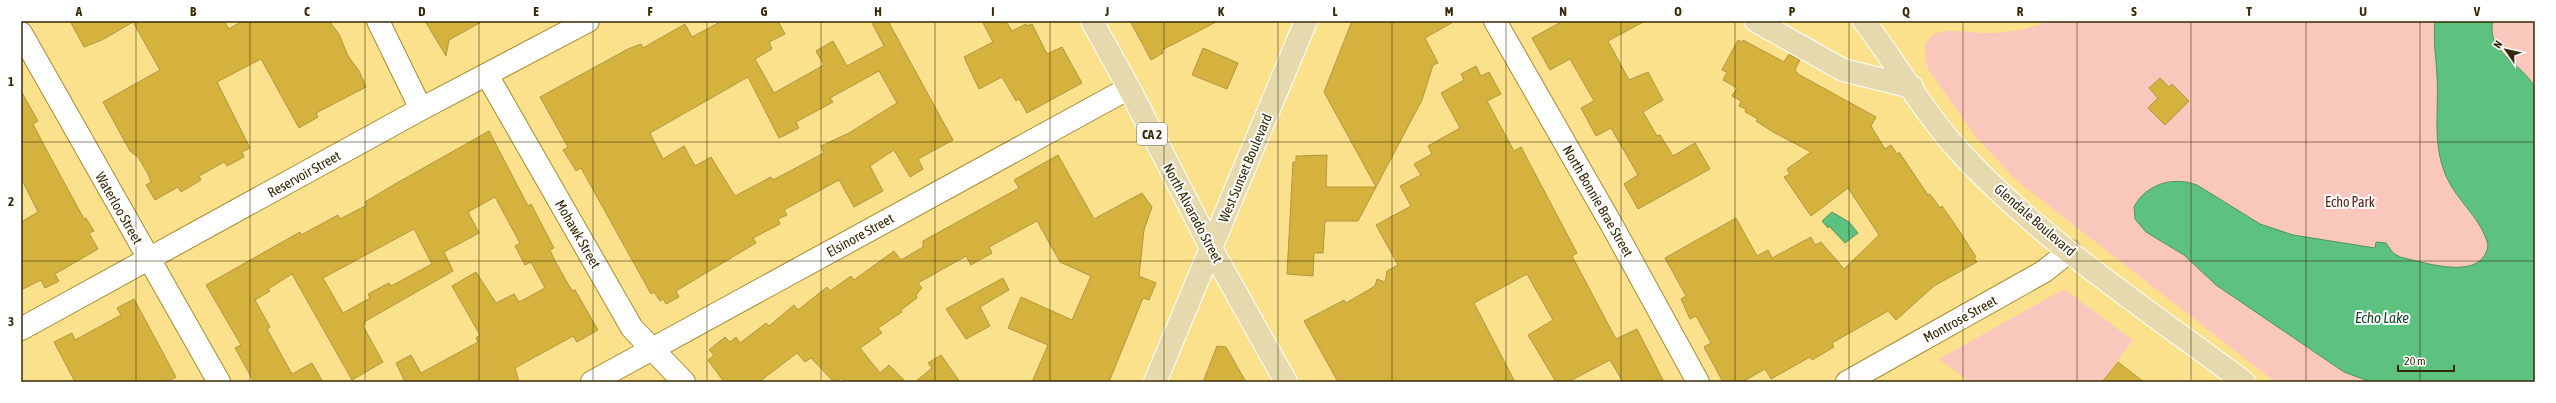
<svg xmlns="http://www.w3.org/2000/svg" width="2556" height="403" font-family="'Asap Condensed',sans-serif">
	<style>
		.green { fill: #fac7bc }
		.water { fill: #5dc27f; stroke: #51945a }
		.building { fill: #d4b23d; stroke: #b19741; fill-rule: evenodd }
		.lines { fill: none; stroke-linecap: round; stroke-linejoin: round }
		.minor-casing { stroke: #a68c35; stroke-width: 24 }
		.major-casing { stroke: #fff; stroke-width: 24 }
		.minor { stroke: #fff; stroke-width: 22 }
		.major { stroke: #e6d9ad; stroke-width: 22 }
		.grid { fill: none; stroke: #352a05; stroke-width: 1; stroke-opacity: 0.55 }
		.labels { text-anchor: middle; stroke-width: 4; stroke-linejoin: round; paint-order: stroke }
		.shield { fill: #fff; stroke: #726a50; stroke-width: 1 }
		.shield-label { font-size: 13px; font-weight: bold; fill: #352a05 }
		.street-label { font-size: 14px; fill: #352a05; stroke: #fff }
		.park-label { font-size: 14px; fill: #5d1a0d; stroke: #fff }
		.water-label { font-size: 15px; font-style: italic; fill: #1b4529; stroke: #fff }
		.neatline { fill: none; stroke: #352a05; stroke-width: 1.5 }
		.grid-label { font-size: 13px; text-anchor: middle; font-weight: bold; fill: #352a05 }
	</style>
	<rect width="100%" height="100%" fill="#fce18c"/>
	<path class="green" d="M2051 21H2535V382H2275L2016 180 1976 137 1928 69C1913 15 1964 35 1994 33 2014 32 2033 27 2051 21Z
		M2064 289 2133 340 2101 382H1970L1939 359Z"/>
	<path class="water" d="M2435 21H2493C2485 53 2524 64 2535 88V382H2371L2344 372 2216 285 2184 255 2146 232 2135 219 2134 207C2146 184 2173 176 2197 185L2260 224 2293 235 2375 248 2376 242 2386 243 2393 253 2400 257C2423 262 2483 283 2488 245 2482 219 2457 201 2446 176 2432 144 2439 109 2437 76 2436 56 2433 41 2435 21Z
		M1832 212 1849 222 1858 233 1845 243 1829 226 1828 228 1822 221Z"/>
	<path class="building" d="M70 21H224L229 29 242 21H329L339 34 348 56 359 71 366 87 316 113 318 117 299 128 261 59 217 82 250 148 242 152 244 157 227 166 224 162 199 176 201 180 181 192 178 187 155 200 146 185 151 182 148 174 138 157 130 151 103 102 160 70 133 22 102 40 84 47Z
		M425 21H483L449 40 446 56Z
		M722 21H778L785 34 769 42 772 49 755 59 774 93 824 65 816 51 833 41 847 66 884 46 871 21H888L953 140 918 159 923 169 910 177 894 150 870 166 883 191 854 207 839 180 784 210 787 215 778 219 780 224 753 238 756 243 676 291 679 297 666 304 663 299 660 301 654 292 651 294 581 168 576 171 570 161 563 150 568 147 540 97 628 49 641 44 643 48 685 24 692 37ZM879 71 897 103 849 133 821 146 824 153 773 180 771 177 735 196 711 157 695 166 684 146 663 159 650 133 748 77 779 138 799 128 796 122 833 102 830 98Z
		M982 21H1006L1012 31 1026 24 1027 26 1032 24 1047 54 1062 47 1082 83 1027 113 1019 99 1016 101 1002 77 979 89 964 57 993 42Z
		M1130 21H1218L1162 50 1163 53 1151 60Z
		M1352 21H1455L1425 38 1438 63 1433 65 1422 100 1376 187 1324 92Z
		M1563 21H1645L1608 41 1629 80 1648 72 1663 100 1643 112 1657 136 1660 135 1673 156 1695 143 1710 169 1638 209 1624 184 1638 175 1611 128 1596 136 1581 108 1594 101 1570 59 1550 70 1532 38Z
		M1738 40 1742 42 1743 40 1784 62 1789 54 1800 60 1795 70 1798 74 1876 117 1871 126 1885 149 1891 145 1897 154 1899 152 1928 195 1930 194 1940 208 1942 206 1960 232 1976 257 1974 258 1977 262 1934 286 1896 320 1888 311 1832 343 1834 347 1812 360 1810 357 1771 379 1765 369 1742 382H1723L1704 347 1711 343 1696 316 1690 319 1681 299 1686 296 1665 258 1736 218 1757 256 1768 250 1772 258 1811 237 1815 245 1821 242 1844 269 1879 235 1848 188 1811 216 1784 177 1790 174 1787 169 1811 152 1773 132 1756 121 1758 119 1745 112 1746 109 1739 106 1741 101 1732 96 1737 88 1723 80 1727 72 1722 70Z
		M1203 48 1238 63 1227 89 1192 75Z
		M1476 66 1481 76 1489 72 1501 94 1487 101 1514 151 1521 147 1577 253 1572 256 1616 339 1637 329 1664 382H1623L1610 360 1568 382H1556L1528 335 1553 320 1527 274 1474 303 1515 382H1338L1304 321 1344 300 1346 303 1375 286 1377 279 1385 282 1387 271 1398 265 1376 225 1411 206 1400 186 1421 175 1414 164 1432 154 1428 146 1460 128 1441 93 1464 80 1461 74Z
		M2160 78 2169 87 2172 84 2189 101 2165 125 2148 108 2158 98 2149 88Z
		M21 91 38 121 33 124 46 149 84 219 86 218 94 231 89 233 98 249 55 274 59 281 45 288 41 280 21 290V222L38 212 21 178Z
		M489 131 528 206 531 204 554 248 550 250 554 259 572 291 575 290 598 330 577 342 573 336 515 368 519 382H405L396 363 411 355 421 373 478 342 476 338 480 335 452 286 476 272 496 303 514 294 519 302 545 288 531 262 525 265 515 246 520 243 495 197 468 212 479 233 444 252 453 271 364 322 365 324 363 326 383 362 352 380 292 274 268 289 270 291 255 300 270 327 267 329 292 374 312 363 323 382H254L235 348 241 345 206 285 300 232 301 235 338 215 340 219 367 205 365 202 395 184ZM414 229 432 264 391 286 389 283 368 294 370 298 343 313 323 278Z
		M1058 155 1094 219 1142 193 1152 207 1144 230 1139 276 1156 283 1149 300 1143 298 1109 382H1032L1048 345 1008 328 1021 297 1072 320 1091 276 1060 262 1037 221 989 247 992 253 971 265 966 256 918 283 922 288 916 295 917 298 901 310 902 312 878 328 882 333 860 348 880 373 889 365 906 382H844L841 378 834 382 811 358 805 362 797 353 759 382H724L708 360 714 355 709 350 725 337 730 342 736 337 740 343 766 323 769 326 794 305 798 310 827 287 830 291 851 276 854 280 894 251 901 260 923 247V241L1019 188 1014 180Z
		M1327 155 1326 187H1376L1358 221H1325L1323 253H1314L1313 276 1287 274 1293 162H1296V156Z
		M1003 278 1009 290 980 307 990 326 966 339 946 309Z
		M134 299 176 377 166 382H75L54 342 72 333 75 340 121 315 117 308Z
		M1217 346 1226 347 1246 382H1203Z
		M941 355 960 382H915L932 368 928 363Z
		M2118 362 2144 382H2102Z"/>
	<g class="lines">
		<defs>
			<path id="minor" d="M378 21 421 109
				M1495 21 1613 227 1698 382
				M21 33 219 382
				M487 75 632 328 684 382
				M21 329 421 109 588 21
				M592 382 1129 88
				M1847 382 2043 272 2070 251"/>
			<path id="major" d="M1092 21 1129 88 1211 248 1286 382
				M1756 21 1843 70 1912 87
				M1864 21C1896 63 1923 111 1958 150 2039 239 2148 310 2244 382
				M1155 382 1306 21"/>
		</defs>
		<use href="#minor" class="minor-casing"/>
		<use href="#major" class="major-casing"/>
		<use href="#minor" class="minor"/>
		<use href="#major" class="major"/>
	</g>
	<path class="grid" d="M136 21V382M250 21V382M365 21V382M479 21V382M593 21V382M707 21V382M821 21V382M935 21V382M1050 21V382M1164 21V382M1278 21V382M1392 21V382M1506 21V382M1621 21V382M1735 21V382M1849 21V382M1963 21V382M2077 21V382M2191 21V382M2306 21V382M2420 21V382M21 142H2535M21 261H2535"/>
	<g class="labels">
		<rect class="shield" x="1137" y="123" width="30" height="22" rx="3"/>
		<g class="shield-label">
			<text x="1152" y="139">CA 2</text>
		</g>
		<g class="street-label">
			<text transform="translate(1245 168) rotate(-67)" y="5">West Sunset Boulevard</text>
			<text transform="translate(304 174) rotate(-29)" y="5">Reservoir Street</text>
			<text transform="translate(1598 201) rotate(60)" y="5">North Bonnie Brae Street</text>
			<text transform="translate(119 208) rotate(60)" y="5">Waterloo Street</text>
			<text transform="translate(1193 213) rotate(62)" y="5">North Alvarado Street</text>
			<text transform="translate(2035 220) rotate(41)" y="5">Glendale Boulevard</text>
			<text transform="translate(578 234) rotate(60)" y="5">Mohawk Street</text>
			<text transform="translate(860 235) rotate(-29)" y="5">Elsinore Street</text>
			<text transform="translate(1960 319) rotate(-29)" y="5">Montrose Street</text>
		</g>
		<g class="park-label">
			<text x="2350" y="207">Echo Park</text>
		</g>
		<g class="water-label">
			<text x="2382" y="323">Echo Lake</text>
		</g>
	</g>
	<rect width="2556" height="403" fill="none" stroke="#ffffff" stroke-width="44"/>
	<g transform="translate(2506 50) rotate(304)" stroke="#ffffff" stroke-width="3" paint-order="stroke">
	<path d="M0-3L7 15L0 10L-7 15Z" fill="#352a05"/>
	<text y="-6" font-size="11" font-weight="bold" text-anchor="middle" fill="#352a05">N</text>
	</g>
	<path d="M2398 365v6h56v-6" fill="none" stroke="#352a05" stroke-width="2"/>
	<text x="2404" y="365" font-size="12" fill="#352a05" stroke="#ffffff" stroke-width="3" paint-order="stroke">20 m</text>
	<rect x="22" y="22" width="2512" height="359" class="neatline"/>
	<g class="grid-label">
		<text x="79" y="16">A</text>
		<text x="193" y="16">B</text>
		<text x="307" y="16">C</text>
		<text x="422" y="16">D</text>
		<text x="536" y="16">E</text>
		<text x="650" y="16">F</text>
		<text x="764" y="16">G</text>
		<text x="878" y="16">H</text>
		<text x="993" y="16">I</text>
		<text x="1107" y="16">J</text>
		<text x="1221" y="16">K</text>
		<text x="1335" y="16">L</text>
		<text x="1449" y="16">M</text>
		<text x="1563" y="16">N</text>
		<text x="1678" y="16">O</text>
		<text x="1792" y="16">P</text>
		<text x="1906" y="16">Q</text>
		<text x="2020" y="16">R</text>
		<text x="2134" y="16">S</text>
		<text x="2249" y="16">T</text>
		<text x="2363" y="16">U</text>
		<text x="2477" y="16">V</text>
		<text x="11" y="86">1</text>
		<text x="11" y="206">2</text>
		<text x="11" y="326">3</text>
	</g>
</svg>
